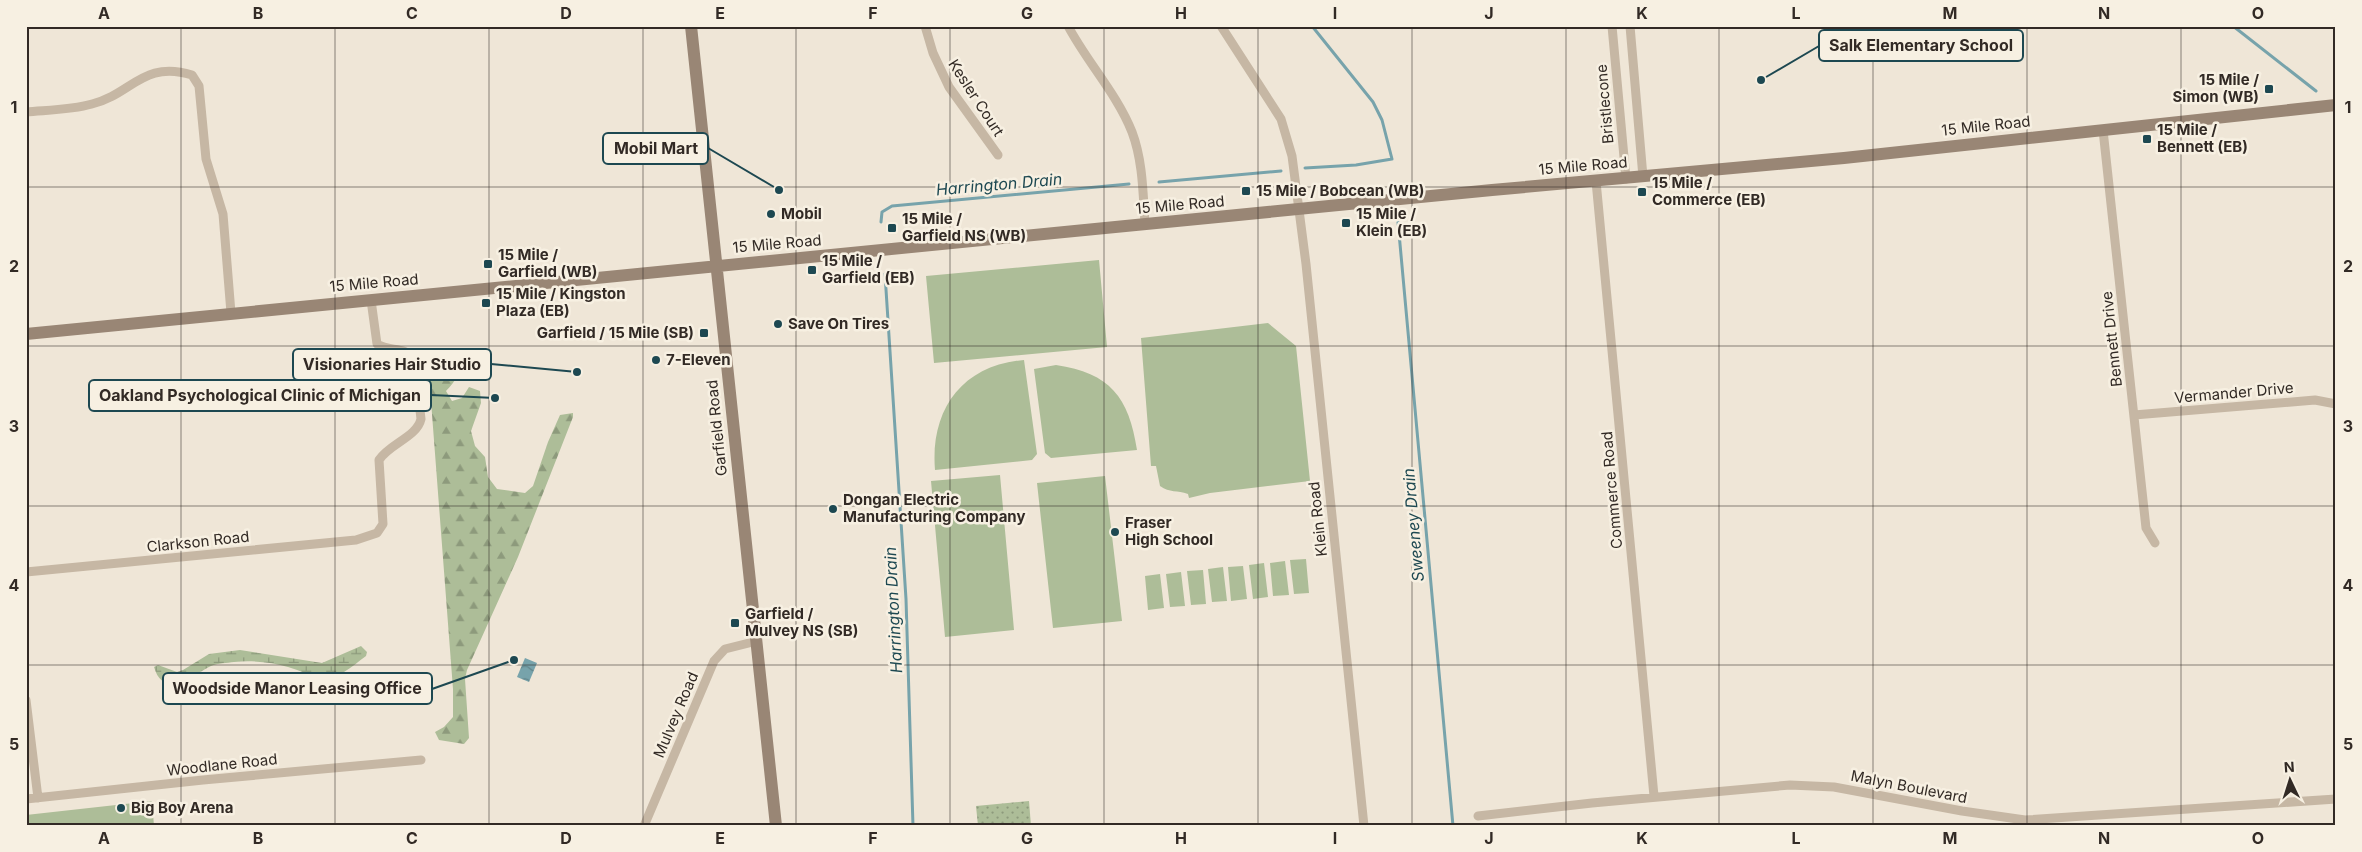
<svg xmlns="http://www.w3.org/2000/svg" width="2362" height="852" font-family="Inter,sans-serif">
	<style>
		.grass { fill: url(#grass-dots) }
		.forest { fill: url(#forest-firs) }
		.wetland { fill: url(#wetland-marsh) }
		.green { fill: #adbd98 }
		.water { fill: url(#water-waves) }
		.lines { fill: none; stroke-linecap: round; stroke-linejoin: round }
		.stream { stroke: #77a3ab; stroke-width: 3 }
		.street { stroke: #c6b7a4; stroke-width: 9 }
		.secondary { stroke: #998675; stroke-width: 12 }
		.grid { fill: none; stroke: #322a25; stroke-width: 1; stroke-opacity: 0.55 }
		.poi-dot { fill: #1d4851; stroke: #f7f0e2; stroke-width: 2 }
		.labels { text-anchor: middle; stroke-width: 5; stroke-linejoin: round; paint-order: stroke }
		.poi-label { font-size: 15px; font-weight: bold; fill: #322a25; stroke: #f7f0e2; text-anchor: start }
		.street-label { font-size: 15px; fill: #322a25; stroke: #f7f0e2 }
		.water-label { font-size: 16px; font-style: italic; fill: #1d4851; stroke: #f7f0e2 }
		.leader { fill: none; stroke: #1d4851; stroke-width: 2 }
		.callout-dot { fill: #1d4851; stroke: #f7f0e2; stroke-width: 2 }
		.callout { fill: #f7f0e2; stroke: #1d4851; stroke-width: 2 }
		.callout-label { font-size: 16px; text-anchor: middle; font-weight: bold; fill: #322a25 }
		.neatline { fill: none; stroke: #322a25; stroke-width: 2 }
		.grid-label { font-size: 16px; text-anchor: middle; font-weight: bold; fill: #322a25 }
	</style>
	<defs>
		<pattern id="grass-dots" width="8" height="8" patternUnits="userSpaceOnUse" patternTransform="scale(1.25)"><rect width="8" height="8" fill="#adbd98"/><path d="M2 2h.1M6 6h.1" fill="none" stroke="#8d9a7c" stroke-width="1.8" stroke-linecap="round"/></pattern>
		<pattern id="forest-firs" width="22" height="20" patternUnits="userSpaceOnUse" patternTransform="scale(1.25)"><rect width="22" height="20" fill="#adbd98"/><path d="M5 1l3.5 6h-7zM16 11l3.5 6h-7z" fill="#8d9a7c"/></pattern>
		<pattern id="wetland-marsh" width="20" height="14" patternUnits="userSpaceOnUse" patternTransform="scale(1.25)"><rect width="20" height="14" fill="#adbd98"/><path d="M1 5h8M5 5V1M11 12h8M15 12V8" fill="none" stroke="#8d9a7c"/></pattern>
		<pattern id="water-waves" width="16" height="10" patternUnits="userSpaceOnUse" patternTransform="scale(1.25)"><rect width="16" height="10" fill="#77a3ab"/><path d="M0 5q4-4 8 0t8 0" fill="none" stroke="#62858b"/></pattern>
	</defs>
	<rect width="100%" height="100%" fill="#efe6d7"/>
	<path class="grass" d="M1029 801 1031 826H978L976 806Z"/>
	<path class="forest" d="M454 356 462 358C461 372 456 381 446 391L452 401 462 398 469 387 480 391 481 403 471 431 475 446 485 457 488 477 497 489 525 493 533 486 548 442 560 415 573 413V417L518 557 467 670 465 679 469 738 464 744 439 740 435 732 444 727 453 717V689L429 375 444 374V360Z"/>
	<path class="wetland" d="M361 646 367 652 366 656C359 661 351 668 344 672 324 681 306 673 288 667 272 662 250 660 234 662 227 663 218 663 211 666 194 674 164 701 154 667L158 665 177 672 183 670 209 654 240 650 322 663Z"/>
	<path class="green" d="M1099 260 1107 347 934 363 926 276Z
		M1268 323 1296 346 1310 481 1210 493 1189 498 1188 494C1177 490 1170 493 1160 486L1156 466H1151L1141 338Z
		M1024 360 1037 454 1032 460 935 470C930 410 962 365 1024 360Z
		M1056 365C1110 373 1129 397 1137 450L1051 458 1045 453 1034 369Z
		M1000 475 1014 630 945 637 931 481Z
		M1105 476 1122 621 1053 628 1037 483Z
		M1306 559 1309 593 1294 594 1290 560Z
		M1285 561 1289 595 1273 596 1270 563Z
		M1264 563 1268 597 1253 599 1249 565Z
		M1243 566 1247 599 1231 601 1228 567Z
		M1223 567 1227 601 1212 602 1208 569Z
		M1203 570 1206 604 1191 605 1187 571Z
		M1181 572 1185 606 1170 607 1166 574Z
		M1160 574 1164 608 1148 610 1145 576Z
		M152 801 154 826H27L26 815Z"/>
	<path class="water" d="M525 658 537 663 529 682 517 677Z"/>
	<g class="lines">
		<path class="stream" d="M2233 26 2316 91
			M1305 168 1356 165 1392 159 1382 120 1373 102 1312 26
			M1159 182 1281 171
			M881 222 882 212 892 206 1129 184
			M1398 222 1453 826
			M885 274 906 599 913 826"/>
		<path class="street" d="M925 26 933 53 949 87 998 155
			M1068 26C1087 62 1117 94 1132 132 1143 161 1143 194 1145 224
			M1221 26 1281 119 1292 156 1306 264 1364 826
			M1612 26 1626 179
			M1630 26 1643 177
			M26 112C48 110 71 110 92 104 132 94 143 60 192 75L199 86 206 159 223 214 231 313
			M2103 130 2146 528 2155 543
			M1596 181 1654 796
			M2134 415 2315 400 2336 404
			M26 572 356 540 377 533 383 524 379 460C389 444 417 437 421 419L414 358C404 346 389 352 377 344L371 300
			M26 700 38 798
			M26 799 203 780 421 760
			M1478 816 1592 803 1790 785 1834 787 1962 811 2025 820 2336 799
			M644 826 714 661 725 649 757 641"/>
		<path class="secondary" d="M691 26 776 826
			M26 334 1492 190 1844 158 2336 105"/>
	</g>
	<path class="grid" d="M181 26V826M335 26V826M489 26V826M643 26V826M796 26V826M950 26V826M1104 26V826M1258 26V826M1412 26V826M1566 26V826M1719 26V826M1873 26V826M2027 26V826M2181 26V826M26 187H2336M26 346H2336M26 506H2336M26 665H2336"/>
	<g class="poi-dot">
		<rect x="2264" y="84" width="10" height="10" rx="2.5"/>
		<rect x="2142" y="134" width="10" height="10" rx="2.5"/>
		<rect x="1241" y="186" width="10" height="10" rx="2.5"/>
		<rect x="1637" y="187" width="10" height="10" rx="2.5"/>
		<circle cx="771" cy="214" r="5"/>
		<rect x="1341" y="218" width="10" height="10" rx="2.5"/>
		<rect x="887" y="223" width="10" height="10" rx="2.5"/>
		<rect x="483" y="259" width="10" height="10" rx="2.5"/>
		<rect x="807" y="265" width="10" height="10" rx="2.5"/>
		<rect x="481" y="298" width="10" height="10" rx="2.5"/>
		<circle cx="778" cy="324" r="5"/>
		<rect x="699" y="328" width="10" height="10" rx="2.5"/>
		<circle cx="656" cy="360" r="5"/>
		<circle cx="833" cy="509" r="5"/>
		<circle cx="1115" cy="532" r="5"/>
		<rect x="730" y="618" width="10" height="10" rx="2.5"/>
		<circle cx="121" cy="808" r="5"/>
	</g>
	<g class="labels">
		<g class="poi-label">
			<text x="2259" y="85" text-anchor="end">15 Mile /<tspan x="2259" dy="17">Simon (WB)</tspan></text>
			<text x="2157" y="135">15 Mile /<tspan x="2157" dy="17">Bennett (EB)</tspan></text>
			<text x="1652" y="188">15 Mile /<tspan x="1652" dy="17">Commerce (EB)</tspan></text>
			<text x="1256" y="196">15 Mile / Bobcean (WB)</text>
			<text x="781" y="219">Mobil</text>
			<text x="1356" y="219">15 Mile /<tspan x="1356" dy="17">Klein (EB)</tspan></text>
			<text x="902" y="224">15 Mile /<tspan x="902" dy="17">Garfield NS (WB)</tspan></text>
			<text x="498" y="260">15 Mile /<tspan x="498" dy="17">Garfield (WB)</tspan></text>
			<text x="822" y="266">15 Mile /<tspan x="822" dy="17">Garfield (EB)</tspan></text>
			<text x="496" y="299">15 Mile / Kingston<tspan x="496" dy="17">Plaza (EB)</tspan></text>
			<text x="788" y="329">Save On Tires</text>
			<text x="694" y="338" text-anchor="end">Garfield / 15 Mile (SB)</text>
			<text x="666" y="365">7-Eleven</text>
			<text x="843" y="505">Dongan Electric<tspan x="843" dy="17">Manufacturing Company</tspan></text>
			<text x="1125" y="528">Fraser<tspan x="1125" dy="17">High School</tspan></text>
			<text x="745" y="619">Garfield /<tspan x="745" dy="17">Mulvey NS (SB)</tspan></text>
			<text x="131" y="813">Big Boy Arena</text>
		</g>
		<g class="street-label">
			<text transform="translate(976 98) rotate(57)" y="5">Kesler Court</text>
			<text transform="translate(1605 104) rotate(-95)" y="5">Bristlecone</text>
			<text transform="translate(1986 126) rotate(-6)" y="5">15 Mile Road</text>
			<text transform="translate(1583 166) rotate(-5)" y="5">15 Mile Road</text>
			<text transform="translate(1180 205) rotate(-5)" y="5">15 Mile Road</text>
			<text transform="translate(777 244) rotate(-5)" y="5">15 Mile Road</text>
			<text transform="translate(374 283) rotate(-5)" y="5">15 Mile Road</text>
			<text transform="translate(2112 339) rotate(-96)" y="5">Bennett Drive</text>
			<text transform="translate(2234 393) rotate(-5)" y="5">Vermander Drive</text>
			<text transform="translate(717 428) rotate(-96)" y="5">Garfield Road</text>
			<text transform="translate(1612 490) rotate(-95)" y="5">Commerce Road</text>
			<text transform="translate(1318 519) rotate(-96)" y="5">Klein Road</text>
			<text transform="translate(198 542) rotate(-6)" y="5">Clarkson Road</text>
			<text transform="translate(676 715) rotate(-67)" y="5">Mulvey Road</text>
			<text transform="translate(222 765) rotate(-6)" y="5">Woodlane Road</text>
			<text transform="translate(1909 787) rotate(11)" y="5">Malyn Boulevard</text>
		</g>
		<g class="water-label">
			<text transform="translate(999 184) rotate(-5)" y="6">Harrington Drain</text>
			<text transform="translate(1413 525) rotate(-95)" y="6">Sweeney Drain</text>
			<text transform="translate(893 610) rotate(-93)" y="6">Harrington Drain</text>
		</g>
	</g>
	<path class="leader" d="M1761 80L1819 46M779 190L708 148M577 372L491 364M495 398L431 395M514 660L432 689"/>
	<g class="callout-dot">
		<circle cx="1761" cy="80" r="5"/>
		<circle cx="779" cy="190" r="5"/>
		<circle cx="577" cy="372" r="5"/>
		<circle cx="495" cy="398" r="5"/>
		<circle cx="514" cy="660" r="5"/>
	</g>
	<g class="callout">
		<rect x="1819" y="30" width="204" height="31" rx="5"/>
		<rect x="603" y="133" width="105" height="31" rx="5"/>
		<rect x="293" y="349" width="198" height="31" rx="5"/>
		<rect x="89" y="380" width="342" height="31" rx="5"/>
		<rect x="163" y="673" width="269" height="31" rx="5"/>
	</g>
	<g class="callout-label">
		<text x="1921" y="51">Salk Elementary School</text>
		<text x="656" y="154">Mobil Mart</text>
		<text x="392" y="370">Visionaries Hair Studio</text>
		<text x="260" y="401">Oakland Psychological Clinic of Michigan</text>
		<text x="297" y="694">Woodside Manor Leasing Office</text>
	</g>
	<rect width="2362" height="852" fill="none" stroke="#f7f0e2" stroke-width="55"/>
	<g transform="translate(2290 780) rotate(356)" stroke="#f7f0e2" stroke-width="4" paint-order="stroke">
	<path d="M0-4L9 19L0 12L-9 19Z" fill="#322a25"/>
	<text y="-8" font-size="14" font-weight="bold" text-anchor="middle" fill="#322a25">N</text>
	</g>
	<rect x="28" y="28" width="2306" height="796" class="neatline"/>
	<g class="grid-label">
		<text x="104" y="19">A</text>
		<text x="258" y="19">B</text>
		<text x="412" y="19">C</text>
		<text x="566" y="19">D</text>
		<text x="720" y="19">E</text>
		<text x="873" y="19">F</text>
		<text x="1027" y="19">G</text>
		<text x="1181" y="19">H</text>
		<text x="1335" y="19">I</text>
		<text x="1489" y="19">J</text>
		<text x="1642" y="19">K</text>
		<text x="1796" y="19">L</text>
		<text x="1950" y="19">M</text>
		<text x="2104" y="19">N</text>
		<text x="2258" y="19">O</text>
		<text x="14" y="113">1</text>
		<text x="2348" y="113">1</text>
		<text x="14" y="272">2</text>
		<text x="2348" y="272">2</text>
		<text x="14" y="432">3</text>
		<text x="2348" y="432">3</text>
		<text x="14" y="591">4</text>
		<text x="2348" y="591">4</text>
		<text x="14" y="750">5</text>
		<text x="2348" y="750">5</text>
		<text x="104" y="844">A</text>
		<text x="258" y="844">B</text>
		<text x="412" y="844">C</text>
		<text x="566" y="844">D</text>
		<text x="720" y="844">E</text>
		<text x="873" y="844">F</text>
		<text x="1027" y="844">G</text>
		<text x="1181" y="844">H</text>
		<text x="1335" y="844">I</text>
		<text x="1489" y="844">J</text>
		<text x="1642" y="844">K</text>
		<text x="1796" y="844">L</text>
		<text x="1950" y="844">M</text>
		<text x="2104" y="844">N</text>
		<text x="2258" y="844">O</text>
	</g>
</svg>
